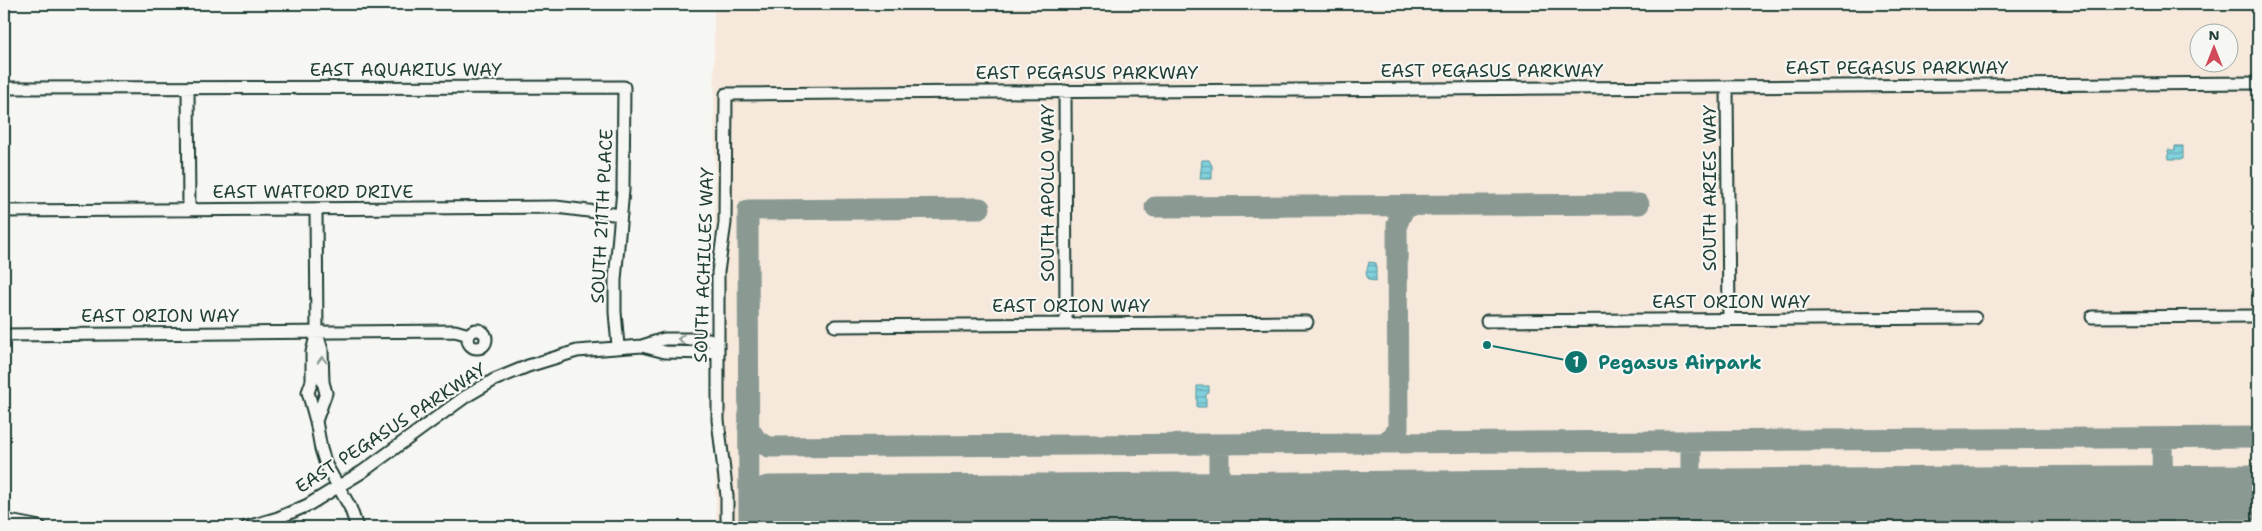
<svg xmlns="http://www.w3.org/2000/svg" width="2262" height="531" font-family="'Shantell Sans',sans-serif">
	<style>
		.built { fill: #f6e8db; fill-rule: evenodd }
		.water { fill: url(#water-rules); stroke: #599599 }
		.lines { fill: none; stroke-linecap: round; stroke-linejoin: round }
		.taxiway { stroke: #8a9a93; stroke-width: 21 }
		.runway { stroke: #8a9a93; stroke-width: 55 }
		.minor-casing { stroke: #1f3d34; stroke-width: 15 }
		.minor { stroke: #f6f6f2; stroke-width: 11 }
		.oneway { stroke: #8a9a93 }
		.labels { text-anchor: middle; stroke-width: 4.5; stroke-linejoin: round; paint-order: stroke }
		.street-label { font-size: 18px; fill: #1f3d34; stroke: #f6f6f2 }
		.leader { fill: none; stroke: #0f766e; stroke-width: 2 }
		.callout-dot { fill: #0f766e; stroke: #f6f6f2; stroke-width: 2 }
		.mark-label { font-size: 15px; text-anchor: middle; font-weight: bold; fill: #fff }
		.callout-label { font-size: 19px; text-anchor: middle; font-weight: bold; fill: #0f766e; stroke: #f6f6f2; stroke-width: 4.5; stroke-linejoin: round; paint-order: stroke }
	</style>
	<defs>
		<pattern id="water-rules" width="6" height="5" patternUnits="userSpaceOnUse" patternTransform="scale(1.25)"><rect width="6" height="5" fill="#80d0dd"/><path d="M0 2.5h6" fill="none" stroke="#68aab4"/></pattern>
	</defs>
	<rect width="100%" height="100%" fill="#f6f6f2"/>
	<filter id="ink" filterUnits="userSpaceOnUse"><feTurbulence type="fractalNoise" baseFrequency=".02" numOctaves="2"/><feDisplacementMap in="SourceGraphic" scale="10" xChannelSelector="R" yChannelSelector="G"/><feConvolveMatrix kernelMatrix="1 2 1 2 8 2 1 2 1" color-interpolation-filters="sRGB"/></filter>
	<g filter="url(#ink)">
		<path class="built" d="M948 4H2258V527H716L714 5ZM2200 32H2230V62H2200Z"/>
		<path class="water" d="M2175 146H2183V159H2169L2168 150H2175Z
			M1202 160H1209L1212 166V179H1200Z
			M1369 262 1376 263V281L1368 280 1366 273Z
			M1197 386H1209V393L1206 394V407H1197Z"/>
		<g class="lines">
			<path class="taxiway" d="M1155 207 1639 204
				M748 427 757 441 769 447 2258 437
				M2162 438 2163 527
				M1384 443 1392 437 1398 429 1397 224 1403 211 1410 206
				M1219 444V527
				M749 526C751 514 756 505 770 503
				M749 527 748 210 980 208
				M1691 527V441"/>
			<path class="runway" d="M770 503 2258 492"/>
			<defs>
				<path id="minor" d="M1727 87 1729 320
					M4 88 624 87 623 190 615 280V312L618 346
					M188 88 189 210
					M1065 91 1066 324
					M316 210 317 332 312 352V381L308 392 316 421 321 449 326 465 350 507 357 527
					M4 211 556 207 621 215
					M2092 317 2258 316
					M1487 321 1975 318
					M835 326 1307 322
					M468 339a9 9 0 1 1 18 0a9 9 0 1 1-18 0Z
					M4 335 455 331 469 335
					M316 421 326 393 323 382 322 350 317 334
					M4 520 40 527
					M247 527 278 518 308 505 362 472 465 397 494 380 528 366 577 351 642 346 664 339H709L718 346 709 353 665 352 642 346
					M727 527V496L718 420V272L725 223 726 94 2258 83"/>
			</defs>
			<use href="#minor" class="minor-casing"/>
			<use href="#minor" class="minor"/>
		</g>
		<defs><path id="oneway-chevron" d="M-2-3.5L2.5 0L-2 3.5" fill="none" stroke-width="1.6" stroke-linecap="round" stroke-linejoin="round" transform="scale(1.25)"/></defs>
		<g class="oneway">
			<use href="#oneway-chevron" transform="translate(681 339) rotate(180)"/>
			<use href="#oneway-chevron" transform="translate(322 360) rotate(-92)"/>
		</g>
	</g>
	<g class="labels">
		<g class="street-label">
			<text x="1897" y="74">EAST PEGASUS PARKWAY</text>
			<text x="406" y="76">EAST AQUARIUS WAY</text>
			<text x="1492" y="77">EAST PEGASUS PARKWAY</text>
			<text x="1087" y="79">EAST PEGASUS PARKWAY</text>
			<text transform="translate(1710 188) rotate(-90)" y="6">SOUTH ARIES WAY</text>
			<text x="313" y="198">EAST WATFORD DRIVE</text>
			<text transform="translate(1048 193) rotate(-90)" y="6">SOUTH APOLLO WAY</text>
			<text transform="translate(602 216) rotate(-87)" y="6">SOUTH 211TH PLACE</text>
			<text transform="translate(704 265) rotate(-88)" y="6">SOUTH ACHILLES WAY</text>
			<text x="1731" y="308">EAST ORION WAY</text>
			<text x="1071" y="312">EAST ORION WAY</text>
			<text x="160" y="322">EAST ORION WAY</text>
			<text transform="translate(391 428) rotate(-33)" y="6">EAST PEGASUS PARKWAY</text>
		</g>
	</g>
	<path class="leader" d="M1487 345L1576 362"/>
	<g class="callout-dot">
		<circle cx="1487" cy="345" r="5"/>
		<circle cx="1576" cy="362" r="12"/>
	</g>
	<g class="mark-label">
		<text x="1576" y="367">1</text>
	</g>
	<g class="callout-label">
		<text x="1680" y="369">Pegasus Airpark</text>
	</g>
	<rect width="2262" height="531" fill="none" stroke="#f6f6f2" stroke-width="20"/>
	<rect x="10" y="10" width="2242" height="511" fill="none" stroke="#1f3d34" stroke-width="2" filter="url(#ink)"/>
	<g transform="translate(2214 48)"><circle r="24" fill="#f6f6f2" stroke="#a0aca6"/>
	<path d="M0-4L9 19L0 12L-9 19Z" fill="#d1495b"/>
	<text y="-8" font-size="14" font-weight="bold" text-anchor="middle" fill="#1f3d34">N</text>
	</g>
</svg>
